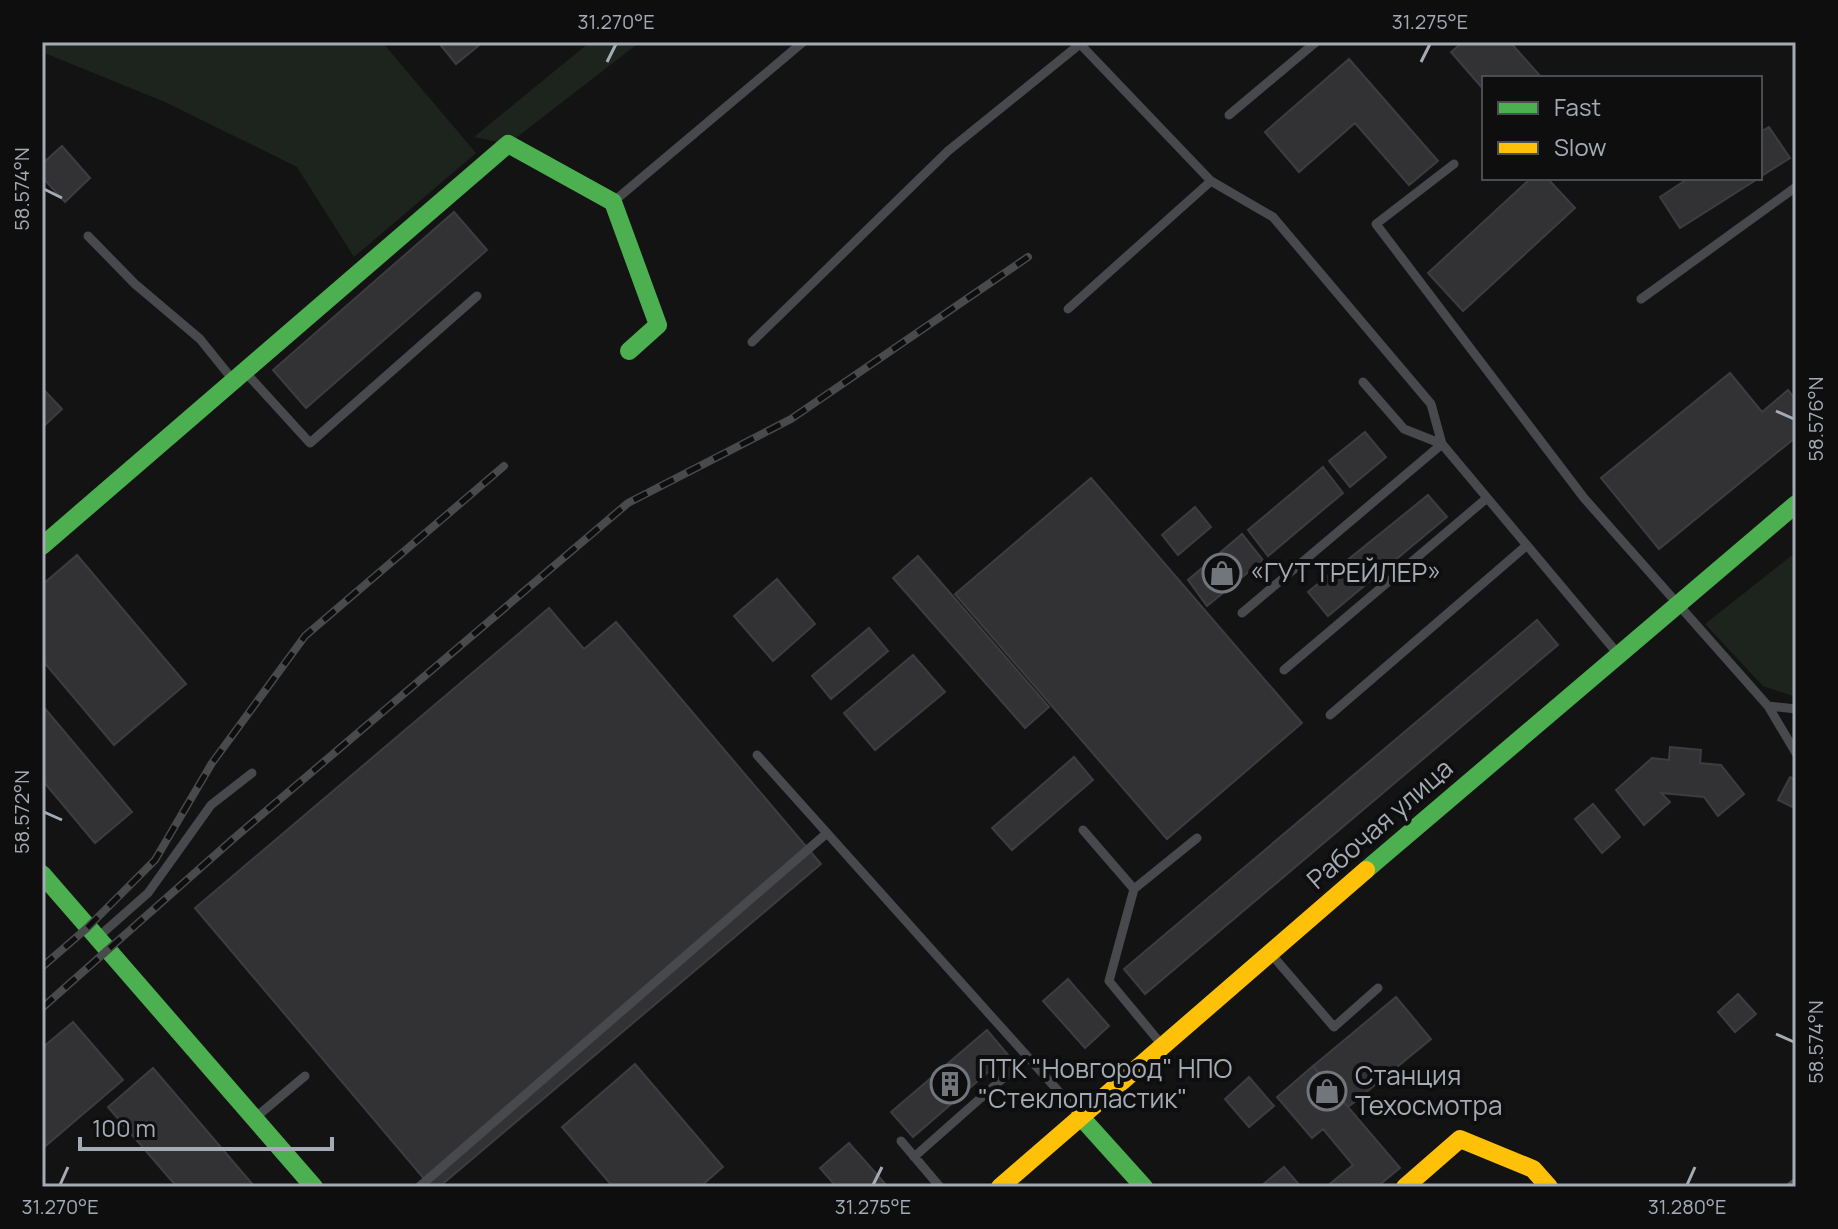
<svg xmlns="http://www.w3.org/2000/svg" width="1838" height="1229" font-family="Manrope,sans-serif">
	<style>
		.green { fill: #1d241e }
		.building { fill: #323234; stroke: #3c3d40; stroke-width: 2 }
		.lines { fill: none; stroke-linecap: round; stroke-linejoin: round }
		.lane { stroke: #48494c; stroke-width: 9 }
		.fast { stroke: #4caf50; stroke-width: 18 }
		.slow { stroke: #ffc107; stroke-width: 18 }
		.rail-casing { stroke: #484a4c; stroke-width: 8 }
		.rail { stroke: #0e0e0f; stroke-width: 5; stroke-dasharray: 15; stroke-linecap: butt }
		.ticks { fill: none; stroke: #a4abb5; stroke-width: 3 }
		.labels { text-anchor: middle; stroke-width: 8; stroke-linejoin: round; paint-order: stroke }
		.poi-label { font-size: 26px; fill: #a4abb5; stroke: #0e0e0f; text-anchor: start }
		.street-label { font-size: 26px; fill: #a4abb5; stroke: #0e0e0f }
		.neatline { fill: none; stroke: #a4abb5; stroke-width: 3 }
		.ticks-label { font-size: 20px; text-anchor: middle; fill: #a4abb5 }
	</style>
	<rect width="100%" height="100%" fill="#131314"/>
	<path class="green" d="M42 42H382L476 153 354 257 297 167 165 102 42 52Z
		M590 42H640L508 144 474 137Z
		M1796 552V697L1763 686 1705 624Z"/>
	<path class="building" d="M438 42H483L456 64Z
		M1463 42H1510L1542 78H1484V90L1451 52Z
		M1349 59 1438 161 1409 185 1355 123 1299 172 1265 132Z
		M1769 127 1790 158 1760 177V132Z
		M62 146 90 178 65 202 42 177V164Z
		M1531 178H1547L1575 208 1463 311 1428 273Z
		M1689 178H1759L1680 228 1660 197Z
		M454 212 487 250 306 408 273 370Z
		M1730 373 1762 412 1788 390 1796 400V437L1659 549 1601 478Z
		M42 388 62 409 42 428Z
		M1365 432 1386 457 1350 487 1329 461Z
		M1323 467 1343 493 1268 556 1248 530Z
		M1091 478 1302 723 1167 839 955 594Z
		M1428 495 1447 517 1328 616 1308 592Z
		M1195 507 1211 527 1178 555 1162 535Z
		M1242 534 1263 560 1207 606 1188 580Z
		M77 555 186 684 114 745 42 660V585Z
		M918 556 1049 707 1025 728 893 578Z
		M777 579 815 624 773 661 734 616Z
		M549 608 584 649 616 622 821 864 439 1187H431L195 908Z
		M1537 620 1558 645 1145 994 1124 969Z
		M869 628 888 651 831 699 812 676Z
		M913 655 945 692 875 750 844 713Z
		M42 705 132 812 95 843 42 780Z
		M1670 747 1701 750 1700 763 1721 765 1744 794 1718 816 1704 797 1661 793 1670 802 1644 825 1616 790 1652 758 1669 760Z
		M1074 757 1093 780 1012 850 992 828Z
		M1790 777 1796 780V809L1778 800Z
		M1593 804 1620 837 1602 853 1575 819Z
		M1068 979 1109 1026 1085 1048 1043 1001Z
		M1738 994 1756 1014 1735 1032 1718 1012Z
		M1396 997 1431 1039 1348 1107 1313 1066Z
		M73 1022 123 1080 42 1149V1048Z
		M987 1030 1008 1055 913 1137 891 1112Z
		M635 1064 723 1167 700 1187H613L562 1127Z
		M1313 1066 1400 1168 1377 1187H1326L1353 1165 1323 1129 1312 1138 1277 1097Z
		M153 1068 254 1186 253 1187H177L108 1107Z
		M1249 1077 1274 1106 1249 1127 1225 1099Z
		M849 1143 888 1187H830L834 1184 820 1168Z
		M1284 1167 1301 1187H1260Z"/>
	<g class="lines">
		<path class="lane" d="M1229 115 1316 42
			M1454 164 1376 224 1584 498 1768 706 1796 753
			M613 202 803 42
			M88 236 135 284 200 339 233 380
			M1641 299 1796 187
			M1068 309 1211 181
			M752 342 948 151 1080 44 1211 181 1273 217 1431 404 1442 444 1618 654
			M247 374 310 443 477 296
			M1242 613 1442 444 1404 429 1363 382
			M1284 670 1487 498
			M1768 706 1796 709
			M1330 715 1526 546
			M757 755 1078 1113
			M1083 830 1134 889 1109 981 1162 1045
			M1134 889 1197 838
			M97 938 148 893 211 805 252 773
			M1271 954 1334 1027 1378 988
			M256 1117 305 1076
			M901 1141 940 1187
			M914 1157 1027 1057
			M419 1187 827 833
			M1790 1187 1796 1182"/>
		<path class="fast" d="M42 546 508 144 613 202 658 325 629 351
			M1366 870 1796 504
			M42 874 314 1187
			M1080 1116 1144 1187"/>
		<path class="slow" d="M1000 1187 1366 870
			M1405 1187 1460 1139 1533 1169 1549 1187"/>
		<defs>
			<path id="rail" d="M42 967 87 928 155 860 212 763 305 636 504 466
				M42 1008 232 840 628 503 791 419 1028 257"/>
		</defs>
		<use href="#rail" class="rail-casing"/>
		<use href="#rail" class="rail"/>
	</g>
	<path class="ticks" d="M607 62 616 44M1421 62 1430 44M44 189 62 198M1776 411 1794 419M44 812 62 820M1776 1034 1794 1042M60 1185 68 1167M873 1185 882 1167M1687 1185 1695 1167"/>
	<defs>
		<symbol id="shop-ring" viewBox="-11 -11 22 22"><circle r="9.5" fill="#0e0e0f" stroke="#71767d" stroke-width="1.5"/><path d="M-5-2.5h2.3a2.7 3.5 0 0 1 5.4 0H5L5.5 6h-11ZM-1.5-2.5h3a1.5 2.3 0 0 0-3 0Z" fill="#71767d"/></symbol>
		<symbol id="building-ring" viewBox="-11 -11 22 22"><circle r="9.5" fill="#0e0e0f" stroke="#71767d" stroke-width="1.5"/><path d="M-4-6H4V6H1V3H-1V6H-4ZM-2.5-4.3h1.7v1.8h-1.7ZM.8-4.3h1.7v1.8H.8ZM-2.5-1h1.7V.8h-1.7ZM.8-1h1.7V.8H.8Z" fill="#71767d"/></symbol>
	</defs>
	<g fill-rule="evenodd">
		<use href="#shop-ring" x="1200" y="551" width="44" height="44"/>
		<use href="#building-ring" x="928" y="1062" width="44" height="44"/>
		<use href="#shop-ring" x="1305" y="1069" width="44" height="44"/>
	</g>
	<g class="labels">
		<g class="poi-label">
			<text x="1250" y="582">«ГУТ ТРЕЙЛЕР»</text>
			<text x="978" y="1078">ПТК "Новгород" НПО<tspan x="978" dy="30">"Стеклопластик"</tspan></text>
			<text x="1355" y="1085">Станция<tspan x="1355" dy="30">Техосмотра</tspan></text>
		</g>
		<g class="street-label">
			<text transform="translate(1380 824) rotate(-41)" y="9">Рабочая улица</text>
		</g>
	</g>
	<rect width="1838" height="1229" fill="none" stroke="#0e0e0f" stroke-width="88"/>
	<rect x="1482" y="76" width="280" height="104" fill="#0e0e0f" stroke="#4a4d51" stroke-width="2"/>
	<rect x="1498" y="102" width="40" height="12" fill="#4caf50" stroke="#4a4d51" stroke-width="2"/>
	<text x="1554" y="116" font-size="24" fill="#a4abb5">Fast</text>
	<rect x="1498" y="142" width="40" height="12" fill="#ffc107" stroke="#4a4d51" stroke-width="2"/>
	<text x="1554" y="156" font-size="24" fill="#a4abb5">Slow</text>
	<path d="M80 1137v12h252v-12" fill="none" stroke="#a4abb5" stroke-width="4"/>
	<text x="92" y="1137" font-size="24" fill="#a4abb5" stroke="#0e0e0f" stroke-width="6" paint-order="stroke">100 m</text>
	<rect x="44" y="44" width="1750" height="1141" class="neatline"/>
	<g class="ticks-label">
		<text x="616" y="29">31.270°E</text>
		<text x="1430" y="29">31.275°E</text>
		<text transform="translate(22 189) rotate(-90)" y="7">58.574°N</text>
		<text transform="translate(1816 419) rotate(-90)" y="7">58.576°N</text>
		<text transform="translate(22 812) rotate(-90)" y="7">58.572°N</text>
		<text transform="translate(1816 1042) rotate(-90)" y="7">58.574°N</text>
		<text x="60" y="1214">31.270°E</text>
		<text x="873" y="1214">31.275°E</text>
		<text x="1687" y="1214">31.280°E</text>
	</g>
</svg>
